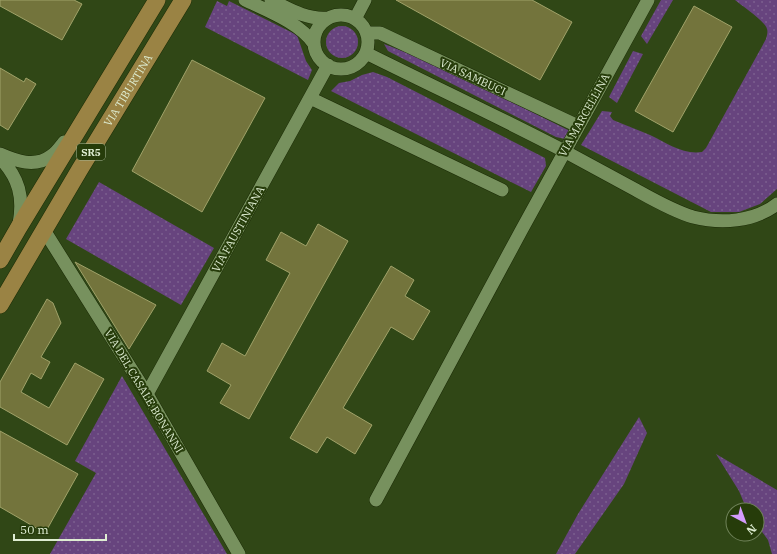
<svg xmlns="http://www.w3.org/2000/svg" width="777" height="554" font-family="'IBM Plex Serif',serif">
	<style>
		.grass { fill: url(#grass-dots) }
		.building { fill: #73743c; stroke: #a0a269 }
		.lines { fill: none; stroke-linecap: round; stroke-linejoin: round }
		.minor-casing { stroke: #1b2b06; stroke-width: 14 }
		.major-casing { stroke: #1b2b06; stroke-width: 18 }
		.minor { stroke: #77915e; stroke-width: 13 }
		.major { stroke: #9a8344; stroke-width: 17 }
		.labels { text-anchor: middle; stroke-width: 4; stroke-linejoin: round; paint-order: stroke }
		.shield { fill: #263c0a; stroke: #a7b896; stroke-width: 1 }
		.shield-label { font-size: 10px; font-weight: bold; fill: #deedd2 }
		.street-label { font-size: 11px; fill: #deedd2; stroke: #263c0a }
	</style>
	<defs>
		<pattern id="grass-dots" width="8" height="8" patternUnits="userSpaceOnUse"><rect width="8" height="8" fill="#67447e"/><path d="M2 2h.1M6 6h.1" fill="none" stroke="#7c5f8f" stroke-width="1.8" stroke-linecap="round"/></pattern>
	</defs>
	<rect width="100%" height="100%" fill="#304716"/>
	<path class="grass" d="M661 0H673L647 44 641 36Z
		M735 0H777V189L760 204 739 212H711L581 145 602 111 612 112 610 116 613 120C625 125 638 130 650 135 667 143 683 155 702 152L706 148 766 39C767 35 768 32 767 29 765 21 742 6 735 0Z
		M217 1 227 6 229 1 297 35 306 61 312 70 308 80 205 27Z
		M326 42a16 16 0 1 1 32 0a16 16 0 1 1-32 0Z
		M384 44 431 62 570 131 565 139 556 137 388 51Z
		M633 51 643 54 617 103 609 97Z
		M373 72 387 77 545 158 546 166 531 192 331 91 339 83 350 81 362 75Z
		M99 182 214 248 181 305 66 239Z
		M122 376 227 554H50L96 473 75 461Z
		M639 417 647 433 624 484 575 554H556L578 514Z
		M716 454 777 490V554H772L768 540 757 525V510H747L739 491Z"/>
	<path class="building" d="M0 0H74L82 4 62 40 0 6Z
		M396 0H532L572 22 540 80Z
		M694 6 732 27 673 132 635 111Z
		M192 60 265 98 202 212 132 171Z
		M0 68 24 82 26 78 36 84 8 130 0 125Z
		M318 224 348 241 249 419 220 403 231 385 207 371 222 343 245 356 290 273 266 260 281 232 306 246Z
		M75 262 156 305 129 349Z
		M391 266 414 280 405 296 430 311 413 340 391 327 343 408 372 425 355 454 327 437 317 453 290 438Z
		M47 299 53 303 61 323 41 357 50 362 41 379 31 373 21 392 49 408 75 363 104 379 67 445 0 407V382Z
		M0 431 78 474 45 533 0 507Z"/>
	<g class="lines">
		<defs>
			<path id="minor" d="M245 0C268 11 300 23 314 44
				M271 0C289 9 307 20 328 18
				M314 42a27 27 0 1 1 54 0a27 27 0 1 1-54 0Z
				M355 19 365 0
				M367 33H380L578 126
				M366 53C432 86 499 117 564 151 588 164 612 177 636 190 654 200 673 211 693 217 721 224 754 222 777 204
				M310 98 502 190
				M0 154C16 161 35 168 51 156 57 152 60 147 64 142
				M0 158C19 178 24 197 19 224
				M44 230 147 394 239 554
				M147 394 328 65
				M376 500 521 231 648 0"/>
			<g id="major">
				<path d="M0 260 19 227 157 0"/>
				<path id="s1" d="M0 305 80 169 183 0"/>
			</g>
		</defs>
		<use href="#minor" class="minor-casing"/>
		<use href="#major" class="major-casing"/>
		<use href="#minor" class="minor"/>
		<use href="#major" class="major"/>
	</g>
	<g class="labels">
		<rect class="shield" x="77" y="144" width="28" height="16" rx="3"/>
		<g class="shield-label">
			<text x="91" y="156">SR5</text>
		</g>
		<g class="street-label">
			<text transform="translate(473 77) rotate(25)" y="4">VIA SAMBUCI</text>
			<text dy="4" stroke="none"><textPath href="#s1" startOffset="250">VIA TIBURTINA</textPath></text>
			<text transform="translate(584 115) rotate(-61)" y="4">VIA MARCELLINA</text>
			<text transform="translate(238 229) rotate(-61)" y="4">VIA FAUSTINIANA</text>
			<text transform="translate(144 391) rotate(59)" y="4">VIA DEL CASALE BONANNI</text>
		</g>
	</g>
	<g transform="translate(745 522) rotate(139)"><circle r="19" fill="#263c0a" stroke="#70835a"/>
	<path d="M0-3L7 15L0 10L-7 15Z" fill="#d49cfc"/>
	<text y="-6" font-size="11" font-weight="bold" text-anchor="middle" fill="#deedd2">N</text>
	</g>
	<path d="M14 534v6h92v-6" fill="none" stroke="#deedd2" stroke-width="2"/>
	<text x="20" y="534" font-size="12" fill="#deedd2" stroke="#263c0a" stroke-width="3" paint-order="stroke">50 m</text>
</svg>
